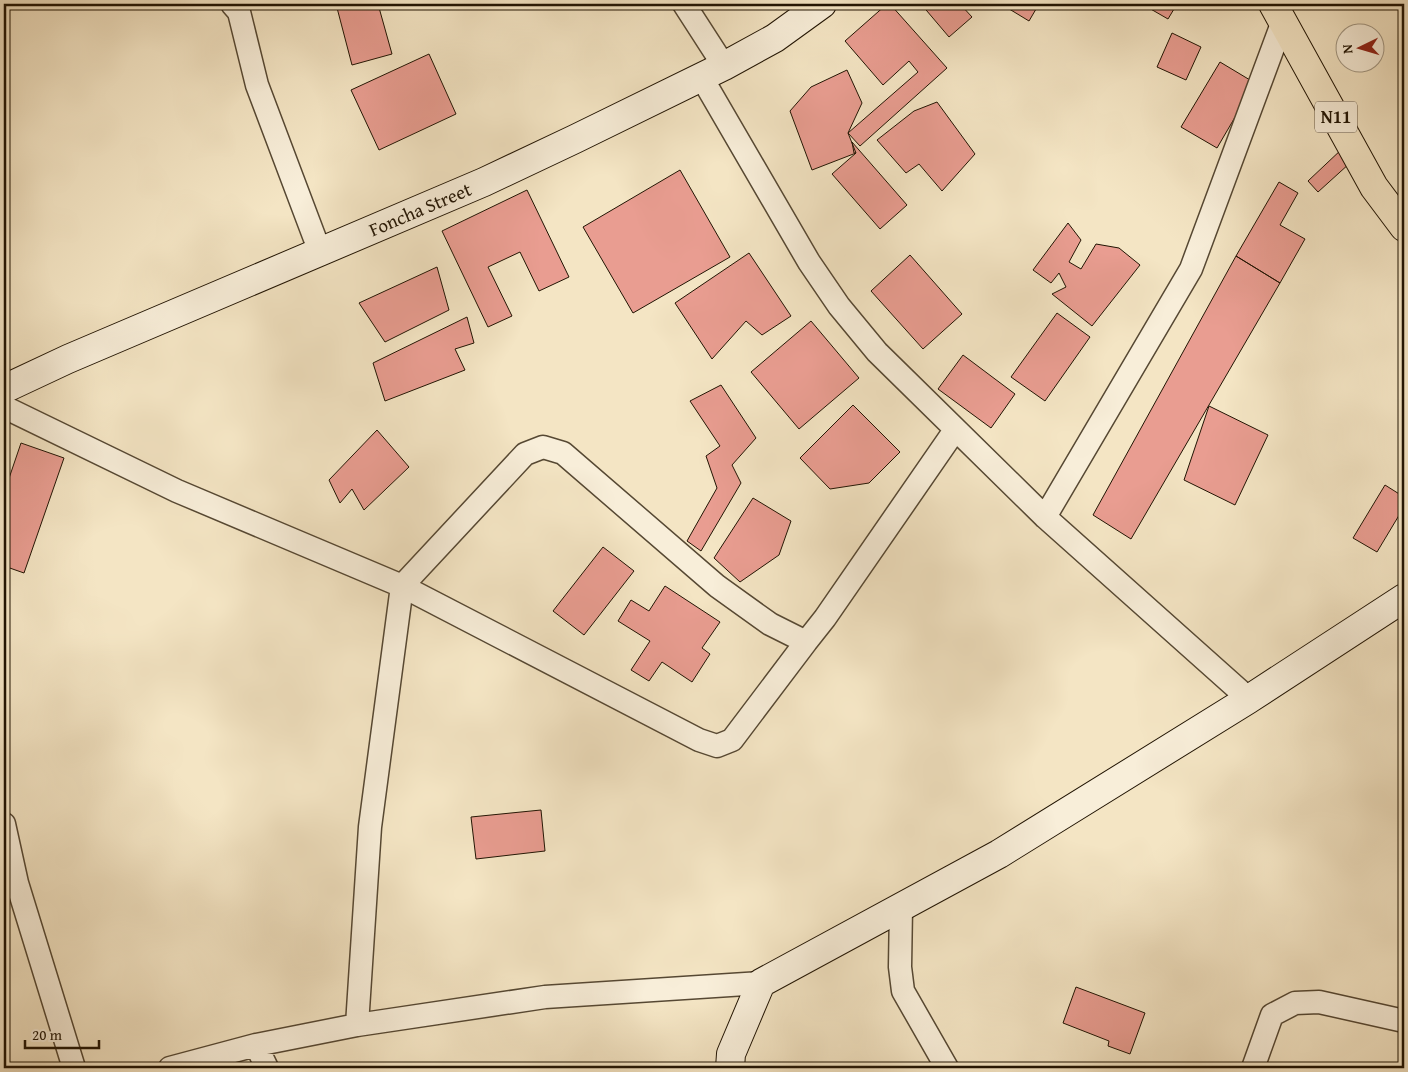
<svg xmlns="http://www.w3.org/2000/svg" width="1408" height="1072" font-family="'Gentium Book Plus',serif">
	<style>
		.building { fill: #e99d91; stroke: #211403 }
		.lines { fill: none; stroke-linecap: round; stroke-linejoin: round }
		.street-casing { stroke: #564833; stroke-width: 25 }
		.secondary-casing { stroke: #211403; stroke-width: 30 }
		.highway-casing { stroke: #211403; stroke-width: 30 }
		.street { stroke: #f8eed9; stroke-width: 22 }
		.secondary { stroke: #f8eed9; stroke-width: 28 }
		.highway { stroke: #f4e5c4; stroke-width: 28 }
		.labels { text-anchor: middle; stroke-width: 4; stroke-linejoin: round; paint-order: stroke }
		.shield { fill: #f8eed9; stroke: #625543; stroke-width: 1 }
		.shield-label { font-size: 18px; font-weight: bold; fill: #211403 }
		.street-label { font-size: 19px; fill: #211403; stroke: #f8eed9 }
	</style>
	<rect width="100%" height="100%" fill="#f4e5c4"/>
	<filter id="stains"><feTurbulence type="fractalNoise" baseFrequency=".004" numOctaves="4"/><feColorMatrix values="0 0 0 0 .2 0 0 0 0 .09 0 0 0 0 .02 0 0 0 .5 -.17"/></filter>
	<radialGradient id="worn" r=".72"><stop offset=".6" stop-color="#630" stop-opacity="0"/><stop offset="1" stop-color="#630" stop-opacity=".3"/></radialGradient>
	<path class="building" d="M336 4H378L392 54 352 65Z
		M887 4H890L947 68 860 146 848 133 918 72 909 61 883 85 845 41Z
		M921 4H960L972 17 949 37Z
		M1001 4H1039L1029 21Z
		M1142 4H1177L1168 19Z
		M1172 33 1201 47 1186 80 1157 67Z
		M429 54 456 114 379 150 351 90Z
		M1220 62 1255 83 1217 148 1181 127Z
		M847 70 862 103 848 133 856 153 812 170 790 111 811 87Z
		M937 102 975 154 942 191 919 164 906 173 877 140 914 111Z
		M852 142 907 205 880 229 832 174 856 153H854Z
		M1343 148 1350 163 1318 192 1308 181Z
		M680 170 730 257 633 313 583 227Z
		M1279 182 1298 193 1280 225 1305 239 1280 283 1236 256Z
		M527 190 569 277 539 291 520 252 488 267 512 316 488 327 442 231Z
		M1068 223 1081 240 1069 262 1081 269 1096 244 1119 248 1140 265 1092 326 1052 294 1066 287 1059 273 1051 283 1033 270Z
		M749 253 791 316 762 335 746 321 712 359 675 303Z
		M910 255 962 314 923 349 871 291Z
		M1236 256 1280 283 1131 539 1093 515Z
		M437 267 449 310 385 342 359 303Z
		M1057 313 1090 337 1045 401 1011 377Z
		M467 317 474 343 455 349 465 370 385 401 373 363Z
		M811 321 859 378 799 429 751 372Z
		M963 355 1015 394 991 428 938 389Z
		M721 385 756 438 732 465 741 483 701 551 687 541 717 488 706 456 720 446 690 401Z
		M853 405 900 452 869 483 830 489 800 458Z
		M1209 406 1268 435 1235 505 1184 480Z
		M377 430 409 467 364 510 352 489 340 503 329 480Z
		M21 443 64 458 24 573 4 566V493Z
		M1385 485 1404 497V507L1377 552 1353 538Z
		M753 498 791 521 779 555 740 582 714 558Z
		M603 547 634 571 584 635 553 611Z
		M665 586 720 622 702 648 710 654 692 682 662 662 649 681 631 670 650 641 618 621 631 600 649 611Z
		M541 810 545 851 476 859 471 817Z
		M1076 987 1145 1013 1130 1054 1108 1046 1109 1041 1063 1023Z
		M1327 1063 1339 1068H1324Z"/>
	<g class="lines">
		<defs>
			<path id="street" d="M232 4 239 12 257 85 320 252
				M684 4 724 66
				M702 78 809 262 839 306 877 352 1045 517 1249 699
				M4 407 177 491 402 586 699 740 717 746 732 740 806 642
				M1045 517 1191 269 1283 21
				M4 824 17 883 74 1068
				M901 907 900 967 903 991 947 1068
				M357 1025 370 827 402 586 525 454 543 447 563 453 717 586 770 624 806 642 825 618 955 430
				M256 1045 267 1068
				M170 1068 256 1045 357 1025 545 997 761 983
				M1253 1068 1272 1015 1295 1003 1319 1002 1404 1021"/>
			<path id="secondary" d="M4 389 68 359 484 182 575 139 724 66 775 38 822 4
				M730 1068 731 1054 761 983 999 854 1249 699 1404 598"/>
			<path id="highway" d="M1273 4 1374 187 1404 227"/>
		</defs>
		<use href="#street" class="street-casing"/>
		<use href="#secondary" class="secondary-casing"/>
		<use href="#highway" class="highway-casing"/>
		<use href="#street" class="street"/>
		<use href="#secondary" class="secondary"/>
		<use href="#highway" class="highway"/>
	</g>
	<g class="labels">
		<rect class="shield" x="1315" y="101.5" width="42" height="31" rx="4"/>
		<g class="shield-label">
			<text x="1336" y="123">N11</text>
		</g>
		<g class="street-label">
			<text transform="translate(420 209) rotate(-23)" y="7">Foncha Street</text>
		</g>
	</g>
	<rect width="1408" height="1072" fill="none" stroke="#f4e5c4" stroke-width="20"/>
	<rect x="5" y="5" width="1398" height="1062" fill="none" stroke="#211403" stroke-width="2.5"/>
	<rect x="10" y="10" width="1388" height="1052" fill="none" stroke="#211403"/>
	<g transform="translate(1360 48) rotate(265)"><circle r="24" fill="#f8eed9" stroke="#a29783"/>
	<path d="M0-4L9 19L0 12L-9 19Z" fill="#8f2418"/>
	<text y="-8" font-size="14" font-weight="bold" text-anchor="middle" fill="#211403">N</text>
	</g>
	<path d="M25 1040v8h74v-8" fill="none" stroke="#211403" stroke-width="2.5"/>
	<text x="32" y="1040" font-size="15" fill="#211403" stroke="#f8eed9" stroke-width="4" paint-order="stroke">20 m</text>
	<rect width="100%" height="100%" filter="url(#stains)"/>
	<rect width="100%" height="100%" fill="url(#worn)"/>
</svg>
